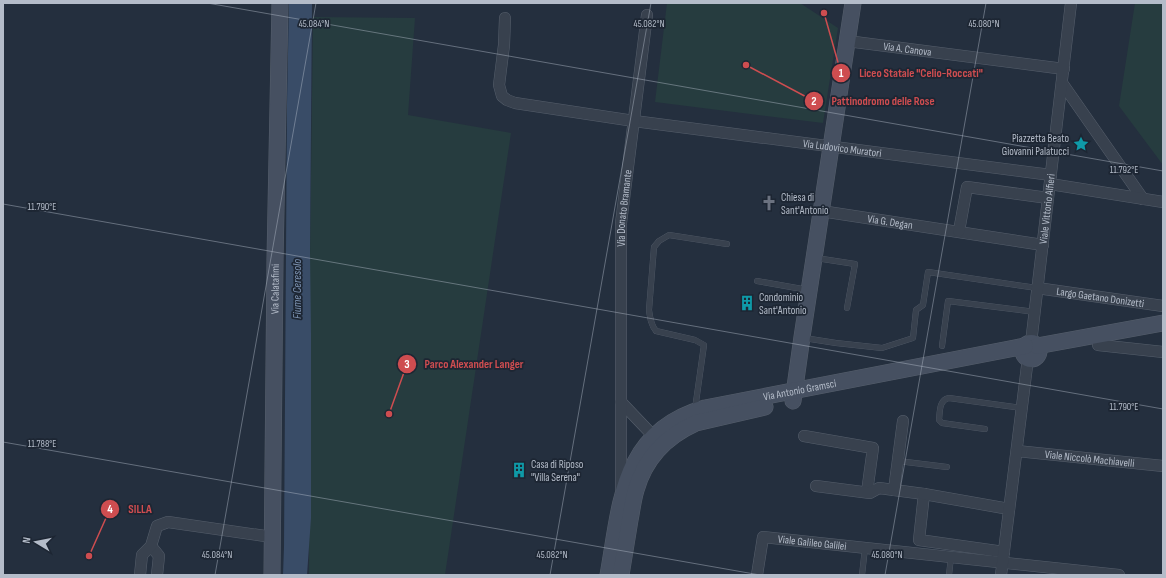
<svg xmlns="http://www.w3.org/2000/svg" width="1166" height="578" font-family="'Sofia Sans Condensed',sans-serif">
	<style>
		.green { fill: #263c3f }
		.water { fill: #394c67 }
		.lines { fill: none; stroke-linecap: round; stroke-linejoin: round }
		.lane-casing { stroke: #565f6c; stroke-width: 6 }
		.street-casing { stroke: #565f6c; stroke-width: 12 }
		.secondary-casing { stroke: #565f6c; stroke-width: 17 }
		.lane { stroke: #38414e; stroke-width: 5.5 }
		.street { stroke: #38414e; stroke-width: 11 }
		.secondary { stroke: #465061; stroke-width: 16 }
		.ticks { fill: none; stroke: #b4bcc9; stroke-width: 1; stroke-opacity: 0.45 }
		.labels { text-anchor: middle; stroke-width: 3.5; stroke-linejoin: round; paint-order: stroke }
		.street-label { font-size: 11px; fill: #b4bcc9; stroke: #1d2633 }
		.poi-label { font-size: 11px; fill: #b4bcc9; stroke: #1d2633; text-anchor: start }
		.water-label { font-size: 12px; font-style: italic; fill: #7c92b1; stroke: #1d2633 }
		.ticks-label { font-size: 10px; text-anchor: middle; fill: #b4bcc9; stroke: #1d2633; stroke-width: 3.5; stroke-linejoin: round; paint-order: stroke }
		.leader { fill: none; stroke: #ce4d50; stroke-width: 1.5 }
		.callout-dot { fill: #ce4d50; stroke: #1d2633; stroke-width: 1.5 }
		.mark-label { font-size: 12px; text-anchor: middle; font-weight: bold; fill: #fff }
		.callout-label { font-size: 12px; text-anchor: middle; font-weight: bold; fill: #ce4d50; stroke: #1d2633; stroke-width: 3.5; stroke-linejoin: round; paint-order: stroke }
	</style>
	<rect width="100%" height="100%" fill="#242f3e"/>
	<path class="green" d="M667 3H800L838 28 823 123 655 102Z
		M1135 3H1163V165L1119 106Z
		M313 17 415 18 408 115 511 133 445 575H309L310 254Z"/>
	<path class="water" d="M289 3H312L310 251 311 333V518L307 575H283L284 547 287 104Z"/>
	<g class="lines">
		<defs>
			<path id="lane" d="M816 258 855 264 847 308
				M757 281 808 290
				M804 338 836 343 882 348 913 338 916 310 923 305 928 272 1037 288
				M942 346 948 301 1035 312
				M695 409 704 345 695 340 656 331C651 325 650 318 649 310L654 247 659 241 669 235 727 244
				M985 429 942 423 939 420C940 411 939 400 949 398L1022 408
				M898 461 947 467
				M862 575 865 548
				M949 575 951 557"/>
			<g id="street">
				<path id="s1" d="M505 18 504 45 499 85 502 96 507 100 515 103 634 121 1051 175"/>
				<path id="s2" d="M847 41 1064 69"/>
				<path d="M1062 83 1143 199"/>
				<path d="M1050 184 1163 202"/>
				<path id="s3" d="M821 211 1043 245"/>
				<path d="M959 231 967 187 1048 198"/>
				<path id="s4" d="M1037 288 1163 306"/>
				<path id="s5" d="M1031 343 1071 3"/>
				<path d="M1098 345 1163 352"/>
				<path d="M621 402 659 442"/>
				<path d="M804 436 873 448 867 492"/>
				<path id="s6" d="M1017 451 1163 466"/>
				<path d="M816 486 870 493 879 488 924 494 919 540 1004 552"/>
				<path id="s7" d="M621 489V223L647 15"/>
				<path d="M894 490 903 421"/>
				<path d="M924 494 1009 509"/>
				<path d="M151 546 159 556 157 575"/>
				<path d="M140 575 142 555 151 546 157 526 168 522 272 537"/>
				<path id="s8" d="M757 575 763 537 1119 575"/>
				<path d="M1001 575 1028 358"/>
			</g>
			<g id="secondary">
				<circle cx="1031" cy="351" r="8"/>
				<path d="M1037 346 1163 323"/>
				<path d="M793 401 802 337 853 3"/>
				<path id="s9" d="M272 575 275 260 280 3"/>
				<path id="s10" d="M608 575C621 503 621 432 705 408L1025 346"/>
				<path d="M621 575C624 557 627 538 630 520 632 510 633 500 636 490 645 458 667 436 696 423L765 407"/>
			</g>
		</defs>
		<use href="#lane" class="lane-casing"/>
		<use href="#street" class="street-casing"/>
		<use href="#secondary" class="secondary-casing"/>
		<use href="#lane" class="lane"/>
		<use href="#street" class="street"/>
		<use href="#secondary" class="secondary"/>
	</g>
	<path class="ticks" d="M207 3 1163 171M3 204 1163 409M3 442 760 575M215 575 316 3M550 575 651 3M885 575 986 3"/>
	<defs>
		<symbol id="sight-bare" viewBox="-9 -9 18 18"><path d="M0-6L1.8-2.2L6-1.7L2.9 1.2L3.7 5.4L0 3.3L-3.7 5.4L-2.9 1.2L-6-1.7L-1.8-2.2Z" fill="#0f9aa8" stroke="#1d2633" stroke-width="2.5" paint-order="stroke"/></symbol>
		<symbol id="church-bare" viewBox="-9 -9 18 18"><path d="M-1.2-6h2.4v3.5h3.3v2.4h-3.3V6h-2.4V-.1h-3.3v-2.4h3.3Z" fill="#6b7280" stroke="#1d2633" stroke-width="2.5" paint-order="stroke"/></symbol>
		<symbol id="building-bare" viewBox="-9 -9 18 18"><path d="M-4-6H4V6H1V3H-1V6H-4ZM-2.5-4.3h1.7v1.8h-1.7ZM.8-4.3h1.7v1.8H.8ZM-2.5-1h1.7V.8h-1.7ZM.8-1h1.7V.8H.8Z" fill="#0f9aa8" stroke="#1d2633" stroke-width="2.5" paint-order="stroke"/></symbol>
	</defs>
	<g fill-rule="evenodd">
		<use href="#sight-bare" x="1070" y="133" width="22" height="22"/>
		<use href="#church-bare" x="758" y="192" width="22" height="22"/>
		<use href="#building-bare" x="736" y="292" width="22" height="22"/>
		<use href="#building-bare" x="508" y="459" width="22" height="22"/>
	</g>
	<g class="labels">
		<g class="street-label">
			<text dy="4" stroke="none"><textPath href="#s2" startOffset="61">Via A. Canova</textPath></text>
			<text dy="4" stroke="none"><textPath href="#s1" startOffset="424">Via Ludovico Muratori</textPath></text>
			<text dy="4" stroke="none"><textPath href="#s7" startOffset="281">Via Donato Bramante</textPath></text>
			<text dy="4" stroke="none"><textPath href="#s5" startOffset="135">Viale Vittorio Alfieri</textPath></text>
			<text dy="4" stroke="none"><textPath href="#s3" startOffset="70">Via G. Degan</textPath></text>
			<text dy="4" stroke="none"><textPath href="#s9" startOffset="286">Via Calatafimi</textPath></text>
			<text dy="4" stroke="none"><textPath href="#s4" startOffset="64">Largo Gaetano Donizetti</textPath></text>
			<text dy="4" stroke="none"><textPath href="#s10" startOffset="304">Via Antonio Gramsci</textPath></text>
			<text dy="4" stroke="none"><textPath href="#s6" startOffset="73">Viale Niccolò Machiavelli</textPath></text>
			<text dy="4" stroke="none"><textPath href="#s8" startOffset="88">Viale Galileo Galilei</textPath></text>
		</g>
		<g class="poi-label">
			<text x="1069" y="142" text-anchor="end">Piazzetta Beato<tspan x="1069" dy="13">Giovanni Palatucci</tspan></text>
			<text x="781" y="201">Chiesa di<tspan x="781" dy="13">Sant'Antonio</tspan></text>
			<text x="759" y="301">Condominio<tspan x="759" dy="13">Sant'Antonio</tspan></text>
			<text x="531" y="468">Casa di Riposo<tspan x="531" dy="13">"Villa Serena"</tspan></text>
		</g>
		<g class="water-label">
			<text transform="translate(297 289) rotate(-90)" y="4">Fiume Ceresolo</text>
		</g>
	</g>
	<g class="ticks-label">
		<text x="314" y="27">45.084°N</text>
		<text x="649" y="27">45.082°N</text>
		<text x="984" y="27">45.080°N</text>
		<text x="1124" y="173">11.792°E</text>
		<text x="42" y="210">11.790°E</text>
		<text x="1124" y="410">11.790°E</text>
		<text x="42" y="447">11.788°E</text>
		<text x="217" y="558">45.084°N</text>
		<text x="552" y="558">45.082°N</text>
		<text x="887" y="558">45.080°N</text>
	</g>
	<path class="leader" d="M824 13L841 73M746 65L814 101M389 414L407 364M89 556L110 509"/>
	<g class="callout-dot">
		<circle cx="824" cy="13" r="4"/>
		<circle cx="746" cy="65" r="4"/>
		<circle cx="389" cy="414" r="4"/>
		<circle cx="89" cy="556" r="4"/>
		<circle cx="841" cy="73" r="10"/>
		<circle cx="814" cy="101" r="10"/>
		<circle cx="407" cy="364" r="10"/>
		<circle cx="110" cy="509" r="10"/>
	</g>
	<g class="mark-label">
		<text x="841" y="77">1</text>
		<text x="814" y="105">2</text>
		<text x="407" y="368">3</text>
		<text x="110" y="513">4</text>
	</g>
	<g class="callout-label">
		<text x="921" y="77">Liceo Statale "Celio-Roccati"</text>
		<text x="883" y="105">Pattinodromo delle Rose</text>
		<text x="474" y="368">Parco Alexander Langer</text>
		<text x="140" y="513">SILLA</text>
	</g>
	<rect width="1166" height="578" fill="none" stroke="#b4bcc9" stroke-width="8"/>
	<g transform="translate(36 542) rotate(280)" stroke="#1d2633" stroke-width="3" paint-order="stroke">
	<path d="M0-3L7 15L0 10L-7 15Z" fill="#b4bcc9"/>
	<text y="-6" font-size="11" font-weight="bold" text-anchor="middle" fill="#b4bcc9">N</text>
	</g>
</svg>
